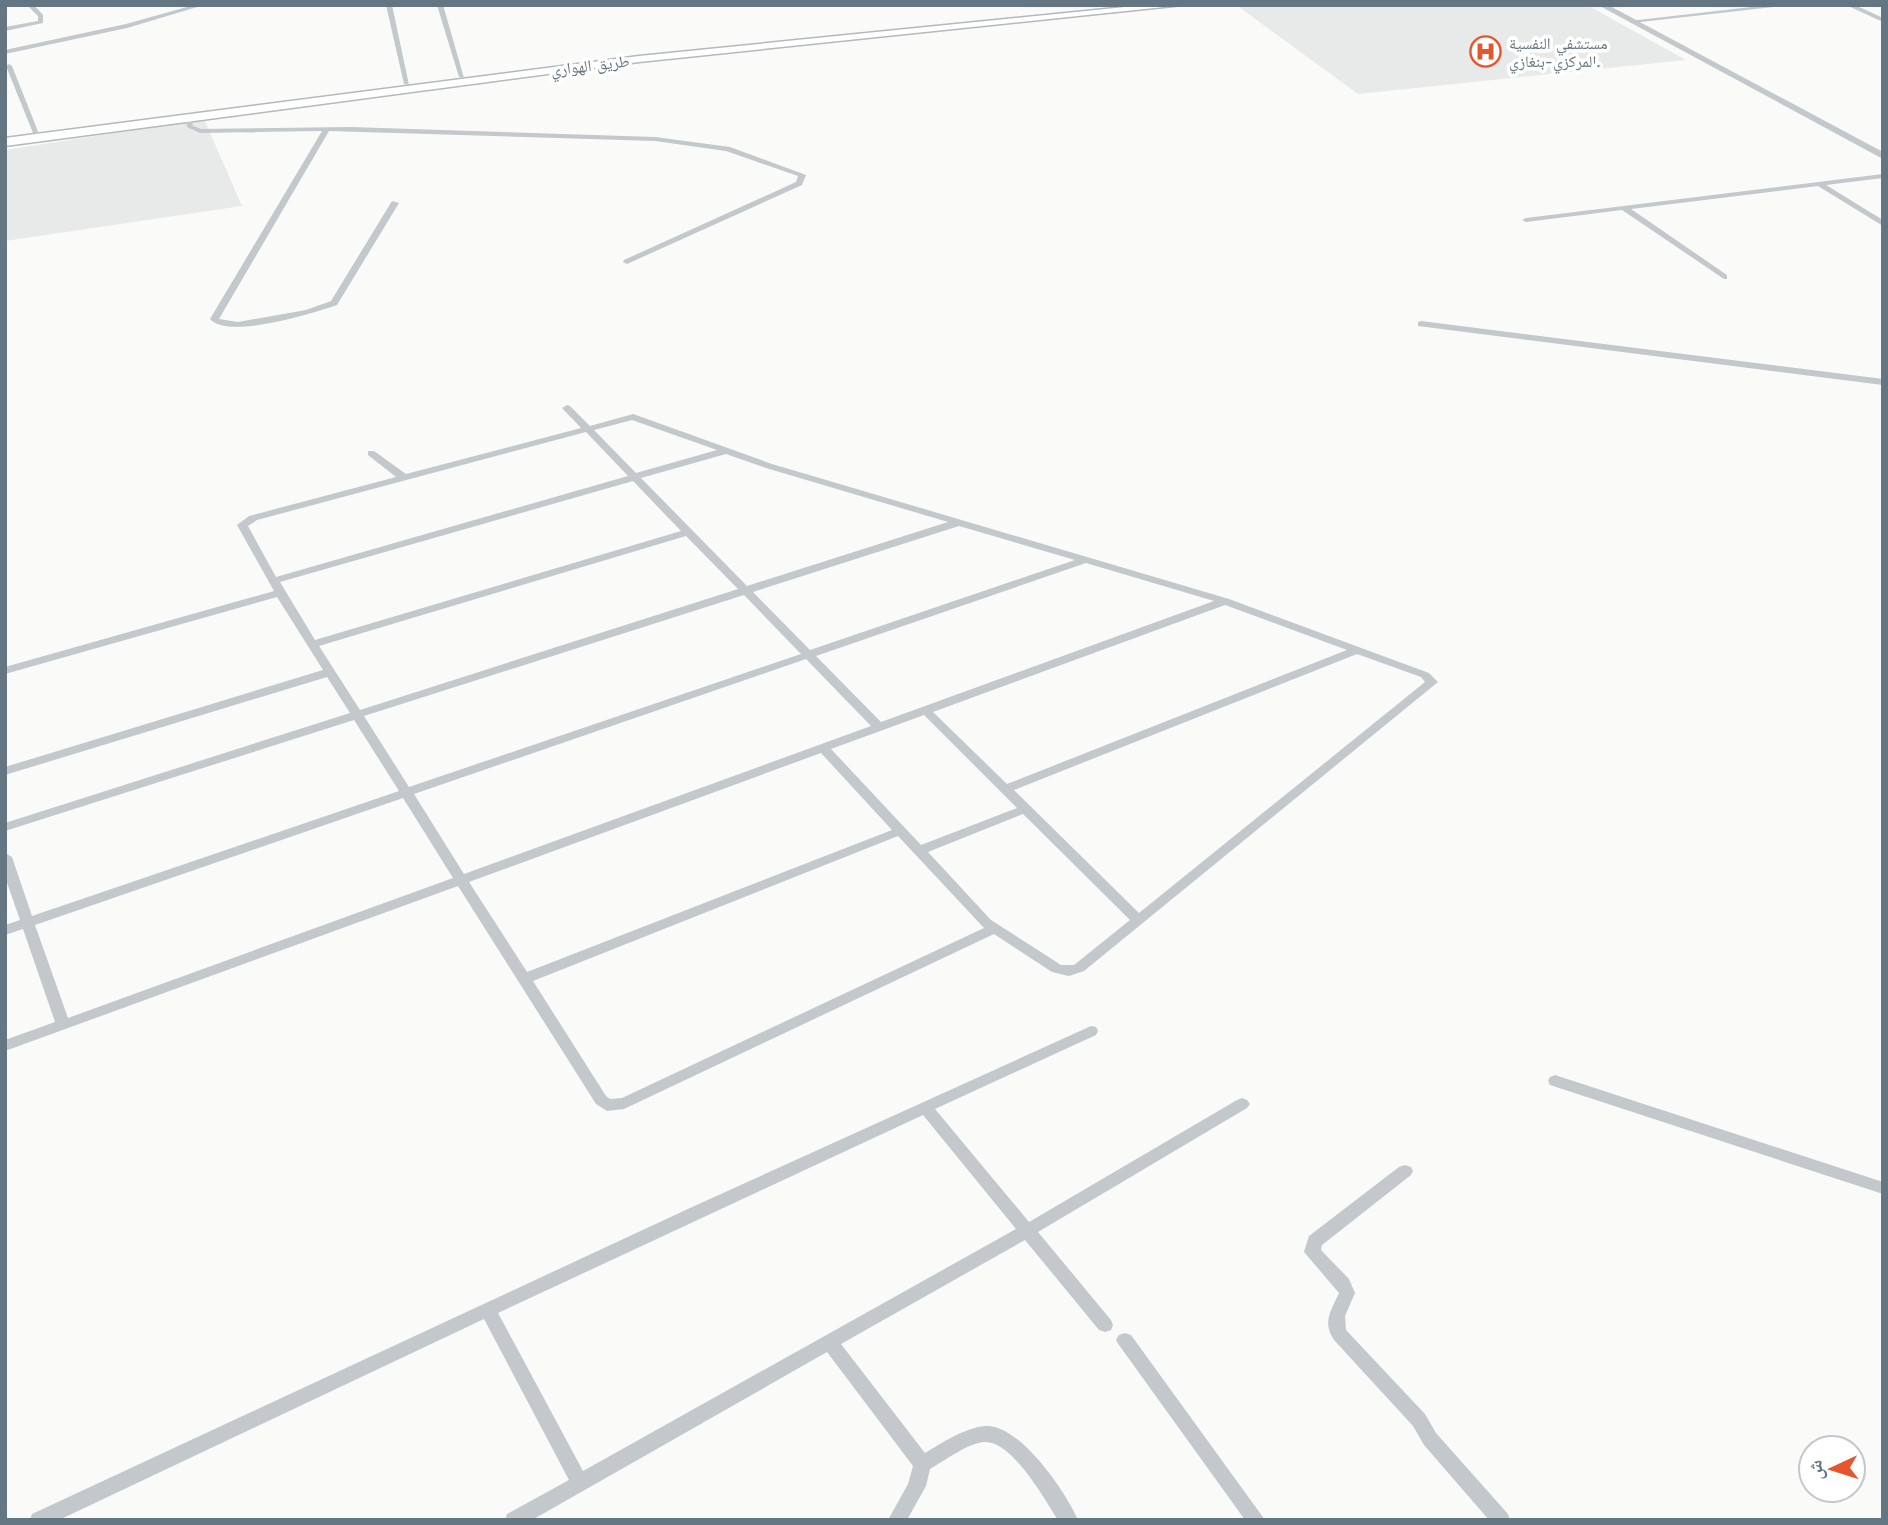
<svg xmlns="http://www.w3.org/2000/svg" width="1888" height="1525" font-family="'Work Sans','Noto Naskh Arabic',sans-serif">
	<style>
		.built { fill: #e8e9e9 }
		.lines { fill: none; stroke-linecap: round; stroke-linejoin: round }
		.trunk-casing { stroke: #b4b9bd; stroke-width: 3 }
		.minor { fill: #c3c8cc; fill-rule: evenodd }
		.tertiary { fill: #c3c8cc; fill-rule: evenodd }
		.trunk { fill: #fff; fill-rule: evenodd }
		.labels { text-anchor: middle; stroke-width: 7; stroke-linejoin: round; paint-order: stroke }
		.far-poi-label { font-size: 16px; fill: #657683; stroke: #fff; text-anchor: start }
		.far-street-label { font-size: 16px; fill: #657683; stroke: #fff }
	</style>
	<rect width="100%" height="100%" fill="#fafaf8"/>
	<path class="built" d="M1255 5H1587L1686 60 1358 94 1239 7Z
		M204 119 242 206 5 241V150Z"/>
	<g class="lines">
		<defs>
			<path id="trunk" d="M1145 5H1183L639 62 5 146V138L639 56Z"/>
		</defs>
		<use href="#trunk" class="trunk-casing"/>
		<path class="minor" d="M27 5H34L43 15V23L5 31V27L38 21V16Z
			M194 5H204L127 28 5 54V50L126 24Z
			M386 5H392L409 85 404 84Z
			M437 5H443L464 78 459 77Z
			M1769 5H1792L1632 23 1629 21Z
			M1846 5H1855L1883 18V22Z
			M9 64 12 66 39 134 33 133 6 66Z
			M188 115 191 117 193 126 201 129 351 127 655 137 730 147 806 175 802 185 627 264 623 262 624 260 796 182 798 176 726 151 655 141 329 131 219 319 238 322 306 310 331 301 392 201 399 203 337 305C313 313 228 340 210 319L322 131 200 133 187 127 185 117Z
			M1883 174V178L1826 185 1883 220V226L1818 186 1631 209 1727 275V279H1724L1622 210 1526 222 1522 220 1526 218Z
			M1421 321 1883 379V385L1418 326V322Z
			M567 405 570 406 590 426 633 414 636 415 772 464 1229 599 1429 673 1438 682 1084 971 1069 976 1052 972 994 934 624 1109 607 1111 596 1104 458 886 5 1051V1040L55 1022 23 929 5 935V925L20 920 5 877V853L12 857 32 916 399 791 354 720 5 831V823L350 713 327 677 5 775V767L323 670 277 597 5 674V667L274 591 237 525 249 516 396 477 368 455V451H374L406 474 581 428 562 408ZM632 420 717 450 636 473 594 430ZM586 432 628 476 276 577 248 526 257 520ZM726 454 766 468 948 522 747 586 641 478ZM633 481 681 531 315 640 280 582ZM959 526 1075 560 810 650 753 592ZM686 536 738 589 360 710 319 646ZM1086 563 1214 601 881 722 816 656ZM744 595 801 654 409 787 364 716ZM1225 605 1347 650 1007 784 933 712ZM1357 654 1421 677 1425 682 1139 913 1014 790ZM806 659 871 726 464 874 414 794ZM924 715 1017 808 921 845 831 749ZM821 753 892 830 527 972 469 882ZM403 798 453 878 68 1018 35 925ZM1023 814 1130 920 1074 965H1061L991 920 928 852ZM898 836 984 928 622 1098 610 1099 606 1096 533 981Z
			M1091 1026 1096 1027 1098 1031 1096 1035 935 1109 1029 1222 1237 1100 1242 1098 1247 1100 1250 1104 1247 1108 1038 1232 1111 1320 1113 1325 1111 1330 1105 1332 1099 1330 1025 1240 841 1344 925 1453C942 1443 964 1428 985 1426 1019 1423 1066 1492 1078 1520H1058C1045 1500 1012 1440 984 1442 966 1444 946 1460 930 1469L926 1486 907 1520H888L908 1484 913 1466 827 1352 532 1520H505L507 1514 569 1480 484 1319 59 1520H30L32 1514 690 1208ZM923 1115 1016 1229 583 1471 498 1313Z
			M1555 1075 1883 1182V1194L1550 1085 1548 1081 1550 1077Z
			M1405 1165 1411 1167 1413 1171 1411 1175 1322 1245 1321 1250 1349 1279 1355 1293 1345 1316 1346 1330 1425 1414 1436 1433 1508 1514 1510 1520H1489L1424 1445 1413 1426 1334 1340C1322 1322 1331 1311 1339 1293L1304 1252 1309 1236 1399 1167Z
			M1125 1333 1131 1335 1265 1520H1245L1119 1345 1116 1340 1119 1335Z"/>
		<path class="tertiary" d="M1598 5H1608L1883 152V159Z"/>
		<use href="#trunk" class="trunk"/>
	</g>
	<defs>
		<symbol id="hospital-ring" viewBox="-11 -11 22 22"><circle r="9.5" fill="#fff" stroke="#e4572e" stroke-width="1.5"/><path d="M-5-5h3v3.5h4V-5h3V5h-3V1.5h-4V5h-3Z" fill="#e4572e"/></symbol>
	</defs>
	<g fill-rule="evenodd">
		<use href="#hospital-ring" x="1468" y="34" width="35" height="35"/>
	</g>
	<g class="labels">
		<g class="far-poi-label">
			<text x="1509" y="49">مستشفي النفسية<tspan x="1509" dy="18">المركزي-بنغازي.</tspan></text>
		</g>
		<g class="far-street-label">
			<text transform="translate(590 65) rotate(-7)" y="6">طريق الهواري</text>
		</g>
	</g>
	<rect width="1888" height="1525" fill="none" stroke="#657683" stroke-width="14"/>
	<g transform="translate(1832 1469) rotate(266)"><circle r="33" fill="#ffffff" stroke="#c1c8cd" stroke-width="2"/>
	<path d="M0-5L12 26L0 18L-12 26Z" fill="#e4572e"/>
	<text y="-10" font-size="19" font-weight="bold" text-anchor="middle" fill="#657683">ش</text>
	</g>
</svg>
